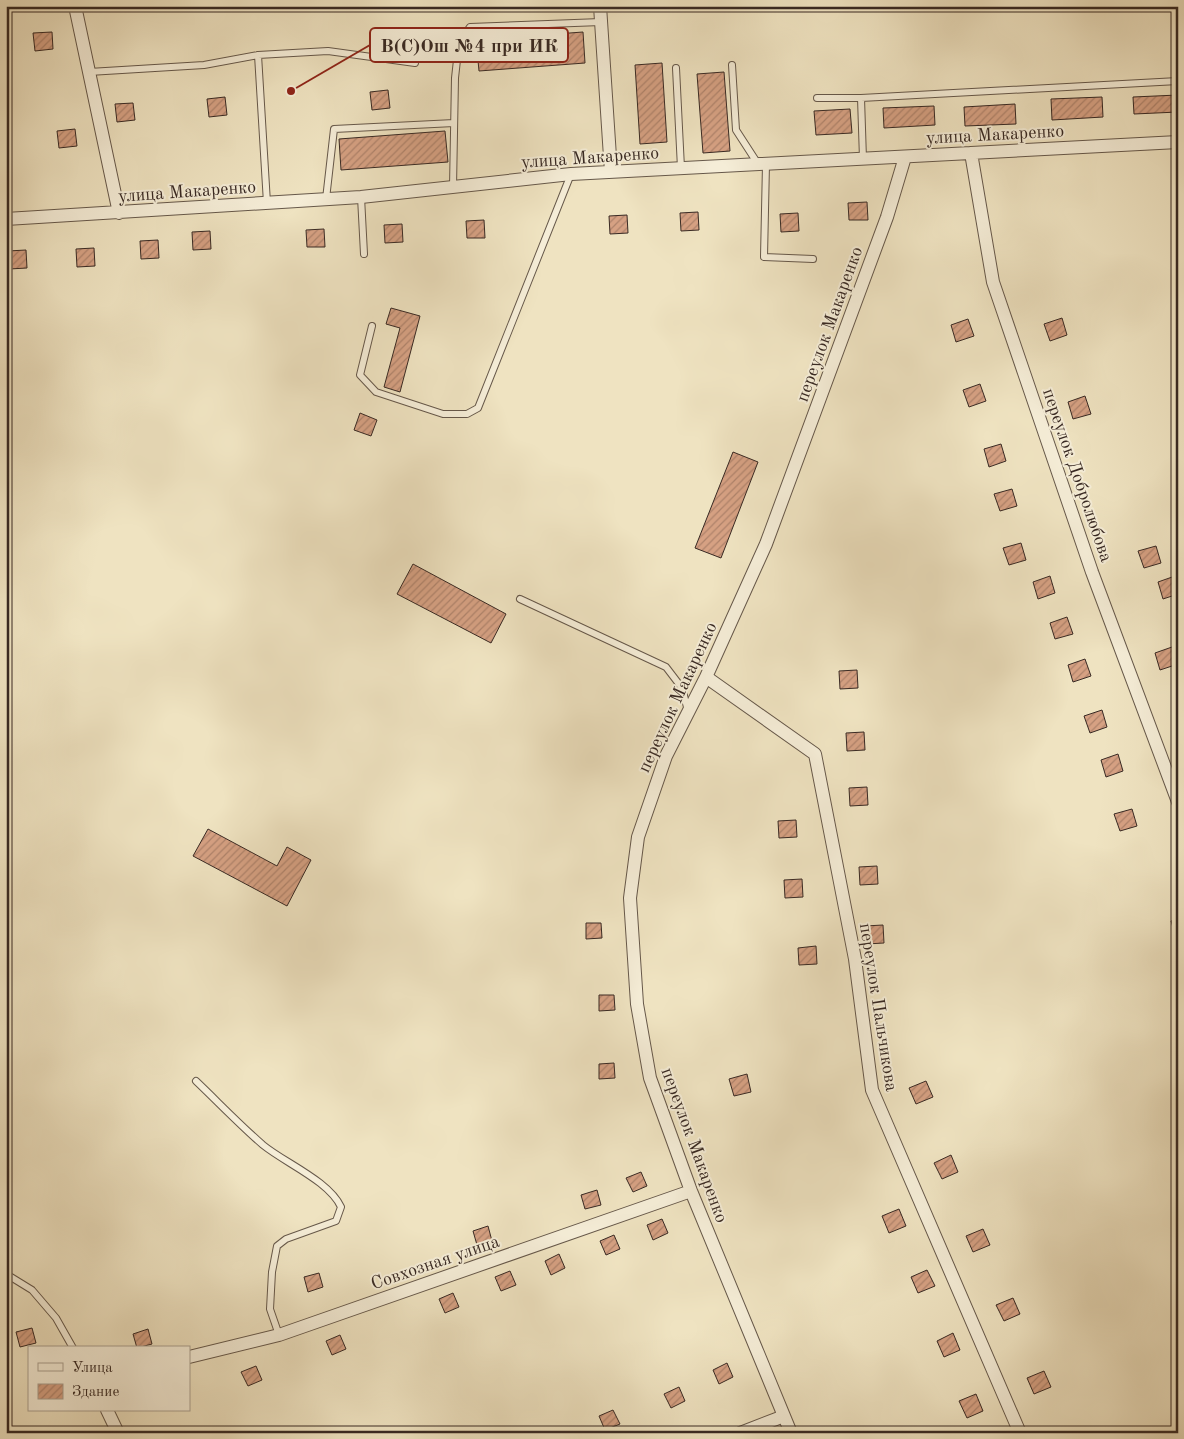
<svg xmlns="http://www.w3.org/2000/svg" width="1184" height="1439" font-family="'Old Standard TT',serif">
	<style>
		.building { fill: url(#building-hatch); stroke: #382923 }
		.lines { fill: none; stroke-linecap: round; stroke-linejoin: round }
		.service-casing { stroke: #66584a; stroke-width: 8 }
		.minor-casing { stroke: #66584a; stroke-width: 14 }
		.service { stroke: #f5edd7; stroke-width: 6 }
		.minor { stroke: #f5edd7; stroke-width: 12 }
		.labels { text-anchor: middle; stroke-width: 4; stroke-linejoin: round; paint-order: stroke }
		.street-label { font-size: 18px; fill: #382923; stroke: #f5edd7 }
		.leader { fill: none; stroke: #8f2418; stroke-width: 2 }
		.callout-dot { fill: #8f2418; stroke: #f5edd7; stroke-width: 2 }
		.callout { fill: #f5edd7; stroke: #8f2418; stroke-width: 2 }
		.callout-label { font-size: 19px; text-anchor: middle; font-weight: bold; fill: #382923 }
	</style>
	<defs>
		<pattern id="building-hatch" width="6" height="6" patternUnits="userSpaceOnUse" patternTransform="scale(1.25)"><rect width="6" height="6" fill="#d6a183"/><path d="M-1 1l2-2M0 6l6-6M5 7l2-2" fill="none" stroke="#af836b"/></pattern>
	</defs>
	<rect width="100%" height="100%" fill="#efe3c1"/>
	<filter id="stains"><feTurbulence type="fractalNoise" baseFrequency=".004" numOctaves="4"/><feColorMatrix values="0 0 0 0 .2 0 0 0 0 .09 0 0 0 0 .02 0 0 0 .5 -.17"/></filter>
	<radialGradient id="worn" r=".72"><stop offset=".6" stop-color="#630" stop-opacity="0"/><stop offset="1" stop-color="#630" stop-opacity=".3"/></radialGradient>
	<path class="building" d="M52 32 53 49 35 51 33 33Z
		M583 32 585 63 479 71 476 40Z
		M662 63 667 142 640 144 635 65Z
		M724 72 730 151 703 153 697 74Z
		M388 90 390 108 372 110 370 92Z
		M1178 95V112L1134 114 1133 97Z
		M225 97 227 115 209 117 207 99Z
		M1102 97 1103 117 1052 120 1051 99Z
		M133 103 135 120 117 122 115 104Z
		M1015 104 1016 124 965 126 964 107Z
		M934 106 935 125 884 128 883 108Z
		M850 109 852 133 816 135 814 111Z
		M75 129 77 146 59 148 57 131Z
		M445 131 448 162 341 170 339 139Z
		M867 202 868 220H849L848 203Z
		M698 212 699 230 681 231 680 213Z
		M798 213 799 231 781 232 780 214Z
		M627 215 628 233 610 234 609 216Z
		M484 220 485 238H467L466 221Z
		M402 224 403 242 385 243 384 225Z
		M324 229 325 247H307L306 230Z
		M210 231 211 249 193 250 192 232Z
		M158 240 159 258 141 259 140 241Z
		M94 248 95 266 77 267 76 249Z
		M26 250 27 268 9 269 8 251Z
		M391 308 420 316 400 392 384 387 400 328 386 324Z
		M1062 318 1067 335 1050 341 1044 324Z
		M968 319 974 336 956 342 951 325Z
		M980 384 986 401 969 407 963 390Z
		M1085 396 1091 414 1073 419 1068 402Z
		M360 413 377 420 371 436 354 430Z
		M1001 444 1006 461 989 467 984 449Z
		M733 452 758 462 721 558 695 548Z
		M1012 489 1017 506 1000 511 994 494Z
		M1021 543 1026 560 1009 565 1003 548Z
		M1156 546 1161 563 1144 568 1138 551Z
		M413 564 506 614 491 643 397 594Z
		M1050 576 1055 593 1038 599 1033 582Z
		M1175 576 1178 594 1163 599 1158 582Z
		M1067 617 1073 634 1055 639 1050 623Z
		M1172 647 1178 664 1160 670 1155 653Z
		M1085 659 1091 676 1073 682 1068 665Z
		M857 670 858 688 840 689 839 671Z
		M1102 710 1107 727 1090 733 1084 716Z
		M864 732 865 750 847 751 846 733Z
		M1118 754 1123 771 1106 777 1101 760Z
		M867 787 868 805 850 806 849 788Z
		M1132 809 1137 826 1120 831 1114 814Z
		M796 820 797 837 779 838 778 821Z
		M208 829 277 866 287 847 311 860 287 906 193 856Z
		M877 866 878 884 860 885 859 867Z
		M802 879 803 897 785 898 784 880Z
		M1178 919V938H1176L1171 921Z
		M586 923H601L602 938 586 939Z
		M883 925 884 943 866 944 865 926Z
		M816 946 817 964 799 965 798 948Z
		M599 995H614L615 1010 599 1011Z
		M614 1063 615 1078 599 1079V1064Z
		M747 1074 751 1092 734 1096 729 1079Z
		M926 1081 933 1097 916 1104 909 1088Z
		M951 1155 958 1172 942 1179 934 1163Z
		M641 1172 647 1186 633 1192 626 1178Z
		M597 1190 601 1205 585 1209 581 1195Z
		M899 1209 906 1226 889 1233 882 1216Z
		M662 1219 668 1233 653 1240 647 1225Z
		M488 1226 492 1241 477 1245 473 1231Z
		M983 1229 990 1245 973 1252 966 1236Z
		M614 1235 620 1249 606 1255 600 1241Z
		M559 1254 565 1268 551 1275 545 1261Z
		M927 1270 935 1286 918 1293 911 1277Z
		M510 1271 516 1285 501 1291 495 1277Z
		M319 1273 323 1287 308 1292 304 1277Z
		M453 1293 459 1307 445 1313 439 1299Z
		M1013 1298 1020 1314 1004 1321 996 1305Z
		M32 1328 36 1343 20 1347 16 1332Z
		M148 1329 152 1344 137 1348 133 1334Z
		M953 1333 960 1350 944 1357 937 1341Z
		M340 1335 346 1349 332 1355 326 1341Z
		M727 1363 733 1377 719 1384 713 1370Z
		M256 1366 262 1380 248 1386 241 1372Z
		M1044 1371 1051 1387 1034 1394 1027 1378Z
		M679 1387 685 1401 671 1408 664 1394Z
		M976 1394 983 1411 967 1418 959 1401Z
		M613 1410 620 1424 605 1430 599 1416Z"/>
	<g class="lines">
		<defs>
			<path id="service" d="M732 65 736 130 758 164
				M676 68 681 168
				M89 72 204 65 258 55
				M817 98H861L863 159
				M861 98 1178 81
				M766 164 764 257 813 259
				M453 187 455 78 459 42 470 27 601 22
				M361 197 364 254
				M326 199 334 129 454 123
				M267 203 258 55 328 51 415 63
				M372 326 360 375 376 392 443 414H467L478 408 571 174
				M520 599 666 667 682 688 688 711
				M196 1081C218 1102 240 1125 263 1145 285 1163 329 1181 341 1207L336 1221 286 1239 277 1246 272 1272 270 1309 279 1335
				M6 1274 32 1290 56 1318 73 1348"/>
			<path id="minor" d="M75 6 119 213
				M600 6 611 172
				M971 153 993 282 1092 572 1178 802
				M6 219 361 197 571 174 1178 142
				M706 677 815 754 855 959 872 1090 1020 1433
				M189 1357 279 1335 691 1191
				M107 1410 118 1433
				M740 1433 784 1416
				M791 1433 691 1191 650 1078 637 1004 630 898 638 837 666 756 706 677 766 544 887 217 905 157"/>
		</defs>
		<use href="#service" class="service-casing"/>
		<use href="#minor" class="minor-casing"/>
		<use href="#service" class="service"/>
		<use href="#minor" class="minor"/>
	</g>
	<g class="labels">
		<g class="street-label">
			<text transform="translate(995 134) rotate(-3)" y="6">улица Макаренко</text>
			<text transform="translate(590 157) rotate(-4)" y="6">улица Макаренко</text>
			<text transform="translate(187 191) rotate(-4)" y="6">улица Макаренко</text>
			<text transform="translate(829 324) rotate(-70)" y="6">переулок Макаренко</text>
			<text transform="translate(1078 475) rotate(71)" y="6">переулок Добролюбова</text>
			<text transform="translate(677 697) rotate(-65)" y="6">переулок Макаренко</text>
			<text transform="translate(879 1007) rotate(81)" y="6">переулок Пальчикова</text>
			<text transform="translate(695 1145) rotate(70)" y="6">переулок Макаренко</text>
			<text transform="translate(435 1262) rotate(-19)" y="6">Совхозная улица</text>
		</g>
	</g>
	<path class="leader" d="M291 91L370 45"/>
	<circle class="callout-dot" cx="291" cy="91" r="5"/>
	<rect class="callout" x="370" y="28" width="198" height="34" rx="5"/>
	<g class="callout-label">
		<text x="469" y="52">В(С)Ош №4 при ИК</text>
	</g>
	<rect width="1184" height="1439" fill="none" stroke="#efe3c1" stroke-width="25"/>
	<rect x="8" y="8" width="1169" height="1424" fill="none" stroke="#382923" stroke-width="2.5"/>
	<rect x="12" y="12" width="1159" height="1414" fill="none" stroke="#382923"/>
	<rect x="28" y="1346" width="162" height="65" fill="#f5edd7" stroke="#a99f8f"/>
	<rect x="38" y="1363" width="25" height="8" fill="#f5edd7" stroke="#a99f8f"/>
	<text x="72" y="1372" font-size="15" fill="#382923">Улица</text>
	<rect x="38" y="1384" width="25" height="15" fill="url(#building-hatch)" stroke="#a99f8f"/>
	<text x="72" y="1396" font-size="15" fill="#382923">Здание</text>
	<rect width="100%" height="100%" filter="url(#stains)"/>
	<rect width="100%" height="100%" fill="url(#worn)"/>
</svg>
